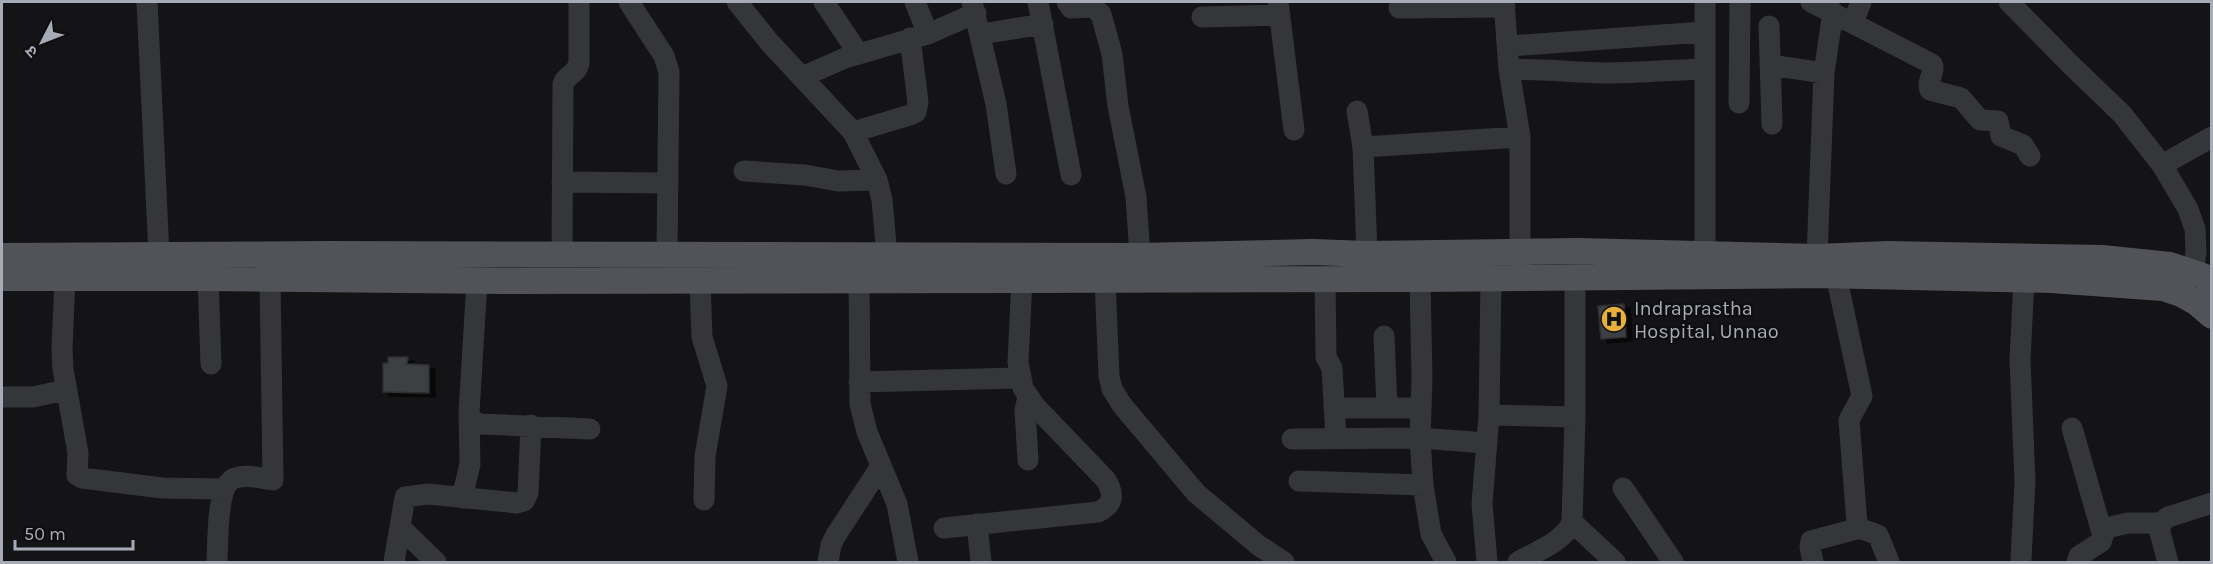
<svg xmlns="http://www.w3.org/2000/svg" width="2213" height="564" font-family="Karla,'Noto Sans Devanagari',sans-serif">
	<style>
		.building { fill: #3e3f43; stroke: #2e2e31; stroke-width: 1.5; filter: url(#shadow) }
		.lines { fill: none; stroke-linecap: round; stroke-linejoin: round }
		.minor { stroke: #35363a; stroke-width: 21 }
		.major { stroke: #515359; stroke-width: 26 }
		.labels { text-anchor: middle; stroke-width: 4.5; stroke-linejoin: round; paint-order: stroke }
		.poi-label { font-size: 20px; fill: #a7abb5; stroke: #0f0f11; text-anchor: start }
	</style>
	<defs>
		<filter id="shadow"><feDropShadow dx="6" dy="4" stdDeviation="0" flood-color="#0009"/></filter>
	</defs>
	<rect width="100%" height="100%" fill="#141416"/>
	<path class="building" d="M1624 304 1626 337 1601 339 1598 306Z
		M388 357H408L407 364 429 365V393L383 392V363H388Z"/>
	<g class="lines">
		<path class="minor" d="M147 2 159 255
			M629 2 664 56 669 72 667 255
			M737 2 770 43 853 132 877 180 882 200 887 256
			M824 2 858 53
			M915 2 928 34
			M972 2 996 104 1006 174
			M1038 2 1071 175
			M1067 2 1071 8 1093 7 1101 14 1112 54 1118 106 1136 197 1140 256
			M1278 2 1294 130
			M1504 2 1509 70 1520 137V277
			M1705 2V254
			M1811 2 1932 64C1936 72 1926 81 1930 90L1961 98 1980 120 1998 121 2001 136 2023 145 2030 156
			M2009 2 2071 65 2122 114 2162 165 2188 209 2195 229 2196 252 2193 272
			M1399 8 1505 7
			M1202 17 1280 15
			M1853 23 1861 2
			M1769 26 1772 124
			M981 34 1043 24
			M1509 46 1703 32
			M1770 65 1824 73
			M1509 70C1542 68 1574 73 1606 73 1639 73 1671 70 1704 69
			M802 77 845 58 928 34 976 13
			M1739 103 1740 2
			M1357 111 1363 147 1367 254
			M853 132 910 115 916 112 918 102 910 38
			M1363 147 1520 137
			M2162 165 2212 137
			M744 171 805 175 838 181 877 180
			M562 182 667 183
			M562 255 563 84C566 75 577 74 579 63V2
			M1817 257 1824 73 1833 12
			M859 265 860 404 867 432 897 504 908 562
			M1836 275 1862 396 1849 420 1857 524 1862 529 1878 535 1889 562
			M65 278 62 349 63 369 78 453 77 475 82 478 162 488 224 489
			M208 278 211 364
			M1105 279 1109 376 1112 389 1122 405 1196 493 1258 545 1284 562
			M1325 279 1326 357 1332 368 1336 438
			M1420 279 1422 379 1420 438 1423 485 1431 534 1446 562
			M700 281 702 337 717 386 705 456 704 500
			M1384 336 1387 408
			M859 382 1020 378
			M2 397H33L65 390
			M1028 397 1025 410 1028 460
			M1334 408H1420
			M1489 415 1575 417
			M470 416 473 421 481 424 590 429
			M2072 428 2103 536 2101 542 2079 556 2077 562
			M1292 439 1420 438 1486 443
			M1299 481 1423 485
			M1623 488 1673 562
			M462 498 470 464 469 412 477 281
			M1572 522 1615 562
			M977 524 981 562
			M401 528 436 562
			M944 528 1098 512C1113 505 1115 495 1106 480L1035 406 1023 388 1018 362 1022 279
			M2102 529 2128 523H2161
			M2021 559 2025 482 2020 360 2024 279
			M217 562C218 544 216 484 235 478 247 474 261 478 273 480L270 279
			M394 562 405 497 428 494 517 503 524 501 528 493 531 425
			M828 562 831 545 836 535 881 466
			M1487 562 1482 504 1489 415 1491 278
			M1518 562C1535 552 1564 542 1572 522L1575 417V277
			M1813 562 1810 547 1811 541 1860 528
			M2168 562 2160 533 2161 523 2168 517 2212 503"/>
		<path class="major" d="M2 256 327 254 1140 256 1313 252 1367 254 1578 251 1817 257 1888 254 2102 258 2170 265 2203 276 2212 284
			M2 278H208L502 281 1420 279 1821 275 2051 280 2163 288 2181 294 2197 303 2212 316"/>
	</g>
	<defs>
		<symbol id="hospital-disc" viewBox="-11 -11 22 22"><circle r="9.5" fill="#e7af3b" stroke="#0f0f11"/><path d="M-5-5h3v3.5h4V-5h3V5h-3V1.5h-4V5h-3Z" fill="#111"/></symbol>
	</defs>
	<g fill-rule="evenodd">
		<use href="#hospital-disc" x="1599" y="304" width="30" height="30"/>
	</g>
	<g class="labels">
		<g class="poi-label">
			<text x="1634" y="315">Indraprastha<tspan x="1634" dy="23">Hospital, Unnao</tspan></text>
		</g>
	</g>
	<rect width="2213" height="564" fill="none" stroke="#a7abb5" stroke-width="6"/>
	<g transform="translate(42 42) rotate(228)" stroke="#0f0f11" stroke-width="4.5" paint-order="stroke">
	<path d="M0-4.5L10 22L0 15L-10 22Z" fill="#a7abb5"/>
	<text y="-9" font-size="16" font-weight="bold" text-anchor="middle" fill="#a7abb5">उ</text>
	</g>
	<path d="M15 540v9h118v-9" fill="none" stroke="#a7abb5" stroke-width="3"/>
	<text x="24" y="540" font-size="18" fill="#a7abb5" stroke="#0f0f11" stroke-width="4.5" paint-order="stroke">50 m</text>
</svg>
